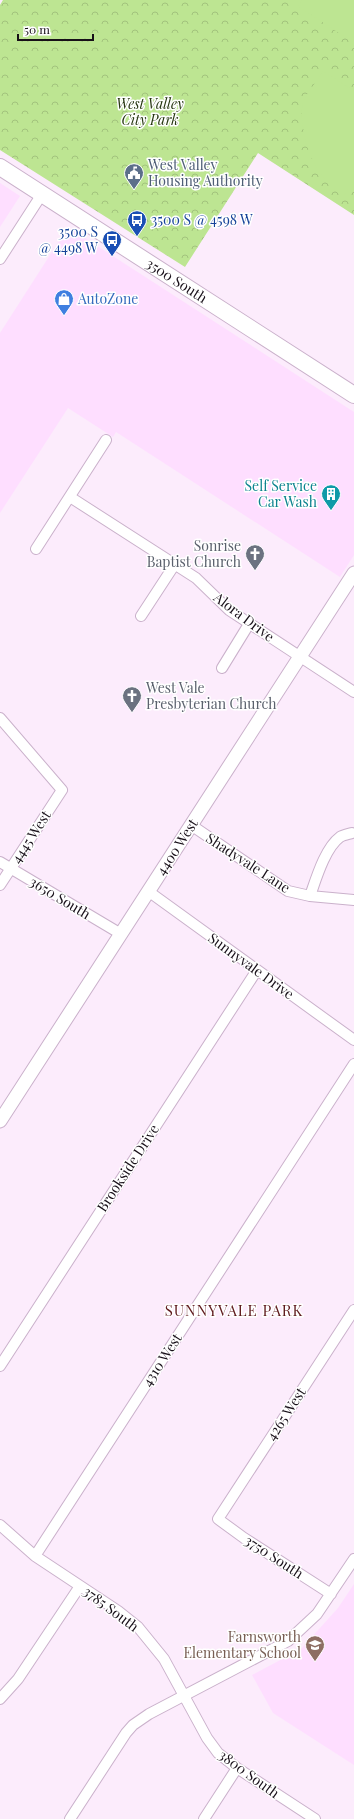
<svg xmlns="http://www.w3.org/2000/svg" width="354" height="1819" font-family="'Playfair Display',serif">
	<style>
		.built { fill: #fedeff }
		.park { fill: url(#park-crowns) }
		.garden { fill: #bde592 }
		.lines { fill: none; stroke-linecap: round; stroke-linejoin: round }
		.minor-casing { stroke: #cab1cb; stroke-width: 12 }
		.tertiary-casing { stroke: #cab1cb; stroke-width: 15 }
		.primary-casing { stroke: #cab1cb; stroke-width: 18 }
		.minor { stroke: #fff; stroke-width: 10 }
		.tertiary { stroke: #fff; stroke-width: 13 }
		.primary { stroke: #fff; stroke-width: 16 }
		.labels { text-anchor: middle; stroke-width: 3; stroke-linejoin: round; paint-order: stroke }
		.park-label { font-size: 14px; font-style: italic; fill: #273712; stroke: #fff }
		.service-label { font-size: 14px; fill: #4e5e75; stroke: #fff; text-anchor: start }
		.transit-label { font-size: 14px; fill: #164399; stroke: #fff; text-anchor: start }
		.street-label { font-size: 14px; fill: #170f18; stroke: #fff }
		.shop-label { font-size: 14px; fill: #366cbe; stroke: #fff; text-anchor: start }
		.culture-label { font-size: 14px; fill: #0d838f; stroke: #fff; text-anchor: end }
		.worship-label { font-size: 14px; fill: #5b616d; stroke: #fff; text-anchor: end }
		.education-label { font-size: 14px; fill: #785e54; stroke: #fff; text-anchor: end }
		.neighbourhood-label { font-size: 15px; letter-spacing: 1px; fill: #5d181b; stroke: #fff }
	</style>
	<defs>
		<pattern id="park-crowns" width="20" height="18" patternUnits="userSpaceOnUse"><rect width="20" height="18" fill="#bde592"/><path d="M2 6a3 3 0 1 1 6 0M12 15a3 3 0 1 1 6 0" fill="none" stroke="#a2c37d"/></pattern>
	</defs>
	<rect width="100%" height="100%" fill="#fcecfc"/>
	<path class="built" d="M0 183 20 196 0 227Z
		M68 227 354 412V555L340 577 116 432 113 437 68 408 0 513V333Z
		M354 1584V1765L273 1713 252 1675 301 1649 338 1608Z"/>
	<path class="park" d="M3 0H354V215L258 153 185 267 0 150V5Z"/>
	<path class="garden" d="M302 0H354V43L298 6Z
		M323 71 354 91V180L343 197C320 178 307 157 303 127 302 120 301 109 303 103 306 93 318 80 323 71Z"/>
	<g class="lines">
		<defs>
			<path id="minor" d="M0 259 42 194
				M70 497 196 578 229 610 354 692
				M36 549 106 440
				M141 616 175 564
				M222 668 249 624
				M0 718 62 790 0 885
				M191 825 288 891 310 896 354 900
				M0 862 121 934
				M148 891 354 1040
				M310 896C316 879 325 848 340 837 343 835 349 834 352 833
				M0 1366 257 970
				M0 1525 35 1556 118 1611 138 1627 164 1659 207 1738 218 1753 237 1768 315 1819
				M35 1556 354 1064
				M331 1594 244 1538 218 1519 354 1310
				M0 1699 18 1679 80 1586
				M70 1819 126 1733 133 1725 149 1714 288 1641 317 1614 354 1559
				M204 1819 237 1768"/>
			<path id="tertiary" d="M0 1121 354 573"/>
			<g id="primary">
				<path id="s1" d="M0 167 354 395"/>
			</g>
		</defs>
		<use href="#minor" class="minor-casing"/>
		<use href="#tertiary" class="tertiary-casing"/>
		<use href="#primary" class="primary-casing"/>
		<use href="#minor" class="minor"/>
		<use href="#tertiary" class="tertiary"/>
		<use href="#primary" class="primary"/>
	</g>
	<defs>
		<symbol id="civic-pin" viewBox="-11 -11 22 30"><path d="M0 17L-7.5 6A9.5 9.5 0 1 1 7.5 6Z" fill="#5c6f8a" stroke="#fff"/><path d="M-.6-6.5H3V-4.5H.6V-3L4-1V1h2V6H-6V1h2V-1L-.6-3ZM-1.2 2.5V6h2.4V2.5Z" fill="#fff"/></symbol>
		<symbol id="bus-pin" viewBox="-11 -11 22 30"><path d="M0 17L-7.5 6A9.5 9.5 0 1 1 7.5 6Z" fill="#1a4fb4" stroke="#fff"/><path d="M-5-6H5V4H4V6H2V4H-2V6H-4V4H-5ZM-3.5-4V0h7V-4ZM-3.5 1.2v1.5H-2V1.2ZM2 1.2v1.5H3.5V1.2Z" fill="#fff"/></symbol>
		<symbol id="shop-pin" viewBox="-11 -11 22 30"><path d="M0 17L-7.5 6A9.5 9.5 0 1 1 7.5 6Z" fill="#3f7fe0" stroke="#fff"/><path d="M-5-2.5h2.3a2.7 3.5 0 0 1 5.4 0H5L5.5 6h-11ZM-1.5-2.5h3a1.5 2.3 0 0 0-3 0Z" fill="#fff"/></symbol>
		<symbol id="building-pin" viewBox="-11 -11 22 30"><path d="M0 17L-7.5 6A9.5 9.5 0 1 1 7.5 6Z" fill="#0f9aa8" stroke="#fff"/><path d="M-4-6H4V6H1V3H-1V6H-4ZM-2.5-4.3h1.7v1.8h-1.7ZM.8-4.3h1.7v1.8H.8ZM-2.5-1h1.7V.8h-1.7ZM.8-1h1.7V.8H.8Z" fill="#fff"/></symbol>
		<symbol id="church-pin" viewBox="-11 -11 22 30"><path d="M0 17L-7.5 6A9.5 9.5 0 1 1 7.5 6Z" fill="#6b7280" stroke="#fff"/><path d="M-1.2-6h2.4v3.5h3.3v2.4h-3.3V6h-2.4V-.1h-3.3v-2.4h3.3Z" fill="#fff"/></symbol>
		<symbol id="school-pin" viewBox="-11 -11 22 30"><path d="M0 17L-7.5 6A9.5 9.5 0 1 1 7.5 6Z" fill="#8d6e63" stroke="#fff"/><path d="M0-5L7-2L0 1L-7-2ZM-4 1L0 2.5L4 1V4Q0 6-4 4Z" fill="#fff"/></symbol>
	</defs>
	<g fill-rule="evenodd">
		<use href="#civic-pin" x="123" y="162" width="22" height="30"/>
		<use href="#bus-pin" x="126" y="209" width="22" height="30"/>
		<use href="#bus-pin" x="101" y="229" width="22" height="30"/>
		<use href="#shop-pin" x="53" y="288" width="22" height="30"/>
		<use href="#building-pin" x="320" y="483" width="22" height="30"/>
		<use href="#church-pin" x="244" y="543" width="22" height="30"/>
		<use href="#church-pin" x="121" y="685" width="22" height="30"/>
		<use href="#school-pin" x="304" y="1634" width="22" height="30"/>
	</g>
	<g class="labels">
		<g class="park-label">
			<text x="150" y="109">West Valley<tspan x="150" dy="16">City Park</tspan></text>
		</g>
		<g class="service-label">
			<text x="148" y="170">West Valley<tspan x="148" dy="16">Housing Authority</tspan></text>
		</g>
		<g class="transit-label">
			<text x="151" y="225">3500 S @ 4598 W</text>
			<text x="98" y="237" text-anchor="end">3500 S<tspan x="98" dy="16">@ 4498 W</tspan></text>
		</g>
		<g class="street-label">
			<text dy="5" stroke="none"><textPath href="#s1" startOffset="210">3500 South</textPath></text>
			<text transform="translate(244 617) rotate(37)" y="5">Alora Drive</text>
			<text transform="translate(31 837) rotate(-57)" y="5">4445 West</text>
			<text transform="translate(177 847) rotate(-57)" y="5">4400 West</text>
			<text transform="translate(248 863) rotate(33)" y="5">Shadyvale Lane</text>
			<text transform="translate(60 898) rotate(31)" y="5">3650 South</text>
			<text transform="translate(251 966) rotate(36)" y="5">Sunnyvale Drive</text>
			<text transform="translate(128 1168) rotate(-57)" y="5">Brookside Drive</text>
			<text transform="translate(162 1360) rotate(-57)" y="5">4310 West</text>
			<text transform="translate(286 1414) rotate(-57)" y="5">4265 West</text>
			<text transform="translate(274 1557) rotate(33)" y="5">3750 South</text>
			<text transform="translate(111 1609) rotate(37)" y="5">3785 South</text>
			<text transform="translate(249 1774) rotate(36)" y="5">3800 South</text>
		</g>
		<g class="shop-label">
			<text x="78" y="304">AutoZone</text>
		</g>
		<g class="culture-label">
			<text x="317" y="491">Self Service<tspan x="317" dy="16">Car Wash</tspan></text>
		</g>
		<g class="worship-label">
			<text x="241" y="551">Sonrise<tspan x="241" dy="16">Baptist Church</tspan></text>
			<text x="146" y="693" text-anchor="start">West Vale<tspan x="146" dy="16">Presbyterian Church</tspan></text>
		</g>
		<g class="education-label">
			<text x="301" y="1642">Farnsworth<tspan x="301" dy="16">Elementary School</tspan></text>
		</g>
		<g class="neighbourhood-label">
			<text x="234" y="1316">SUNNYVALE PARK</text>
		</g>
	</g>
	<path d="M18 34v6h75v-6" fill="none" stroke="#170f18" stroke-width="2"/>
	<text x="24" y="34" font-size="12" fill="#170f18" stroke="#ffffff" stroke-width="3" paint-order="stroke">50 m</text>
</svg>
